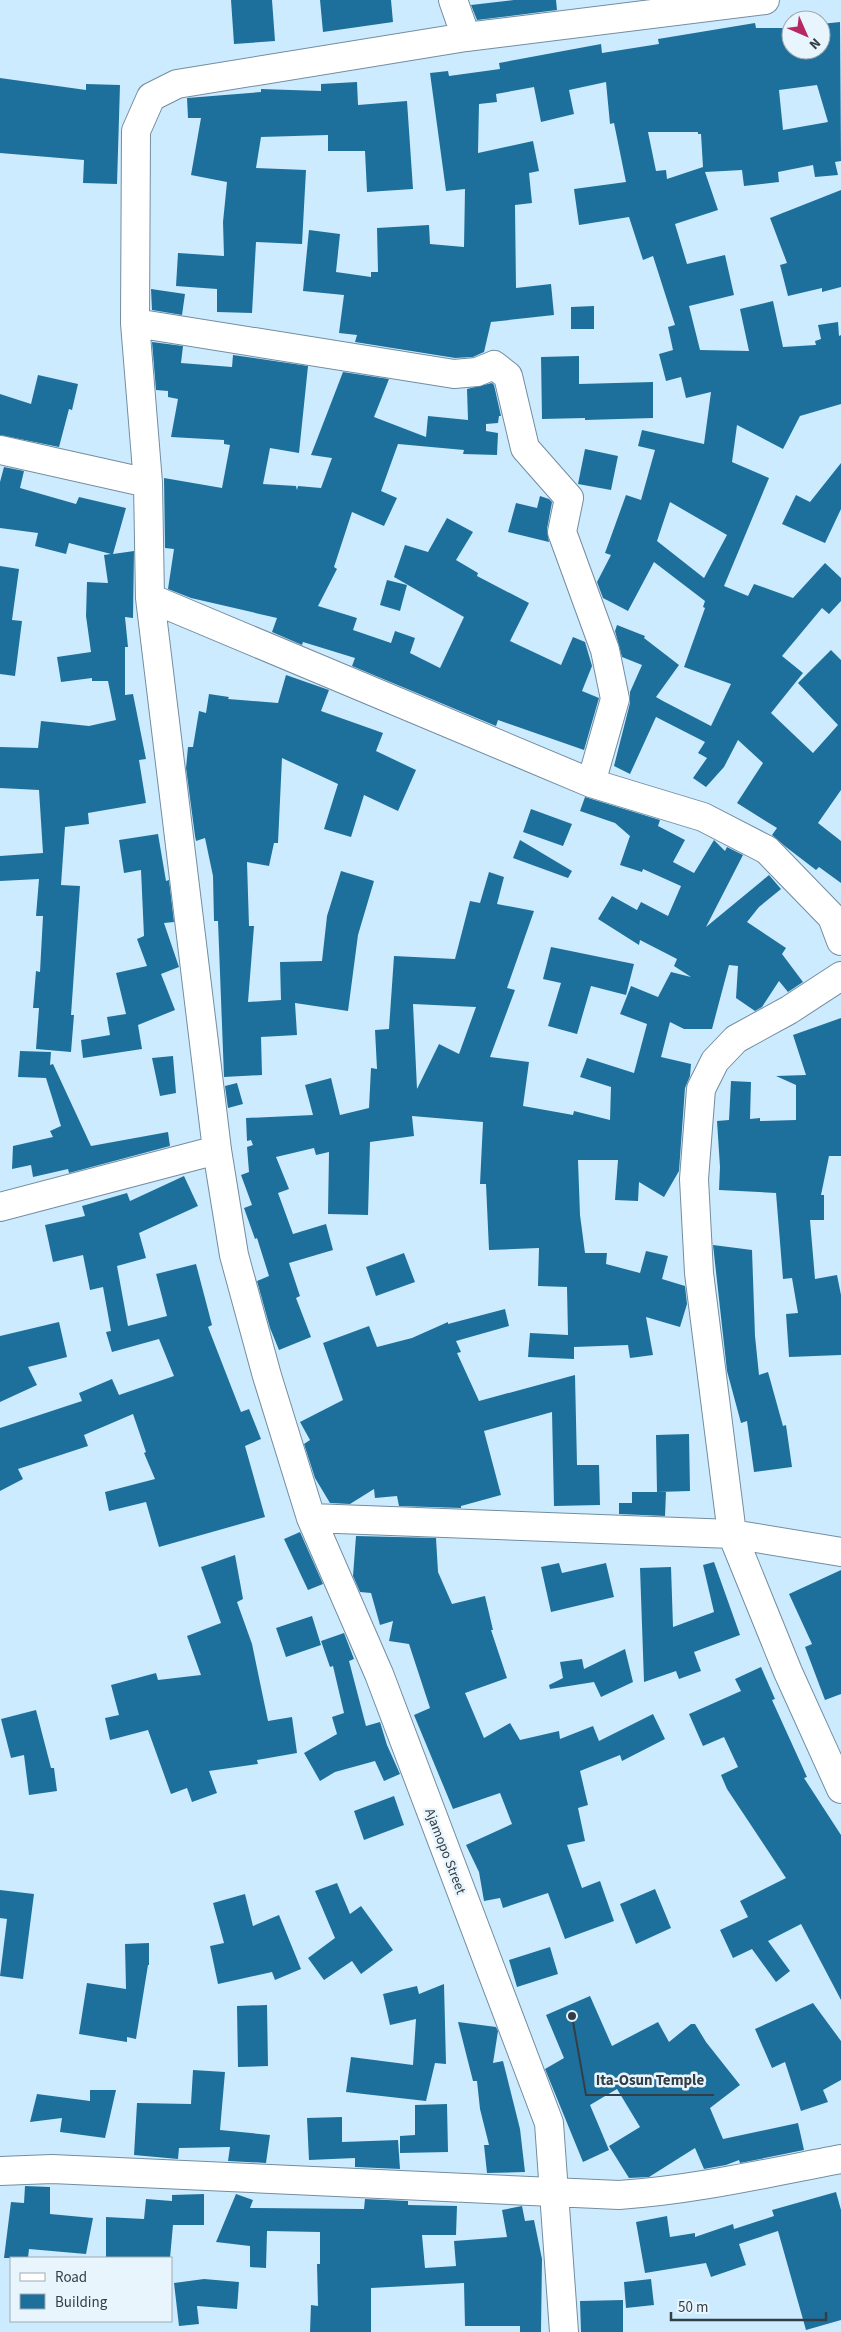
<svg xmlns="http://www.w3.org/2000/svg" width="841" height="2332" font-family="'Source Sans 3',sans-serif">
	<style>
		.building { fill: #1e709c; fill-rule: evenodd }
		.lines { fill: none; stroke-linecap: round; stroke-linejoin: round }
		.minor-casing { stroke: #738da0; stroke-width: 30 }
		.minor { stroke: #fff; stroke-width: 28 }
		.labels { text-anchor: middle; stroke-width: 5; stroke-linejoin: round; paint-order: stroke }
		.street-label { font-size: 14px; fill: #333e46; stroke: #e9f5fd }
		.leader { fill: none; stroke: #333e46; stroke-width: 2 }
		.callout-dot { fill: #333e46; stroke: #e9f5fd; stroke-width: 2 }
		.callout-label { font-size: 15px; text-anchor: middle; font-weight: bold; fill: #333e46; stroke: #e9f5fd; stroke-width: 5; stroke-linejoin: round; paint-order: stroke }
	</style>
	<rect width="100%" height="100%" fill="#cdebfe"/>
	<path class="building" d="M231 0H272L275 41 234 44Z
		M320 0H391L393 22 323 32Z
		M514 0H556L557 10 477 20 471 5Z
		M840 22 841 161 835 162 838 175 815 177 813 165 778 172 779 182 744 186 742 170 705 172 718 210 675 224 687 264 725 255 734 295 689 306 700 350 749 351 740 309 773 301 783 347 816 345 815 341 821 339 818 325 838 322 839 336 841 335V404L800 416 783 449 737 425 732 462 769 478 724 586 748 596 754 584 793 598 825 563 841 578V601L829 614 822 608 782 656 803 673 771 713 813 753 838 725 798 683 831 650 841 660V790L818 823 841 841V883L819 867 816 870 786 847 772 835 777 828 737 803 763 763 738 740 724 767 706 787 693 778 707 758 698 753 705 742 656 717 630 774 614 766 630 703V692L642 665 622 657 615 631 617 625 645 636 644 638 679 665 656 697 663 701 711 726 731 684 684 667 705 608 703 607 705 601 654 562 628 611 603 598 597 582 611 555 605 553 626 495 641 500 655 450 638 446 642 430 704 444 711 392 686 398 681 377 666 381 659 354 673 350 668 327 675 325 653 256 643 260 629 217 579 225 574 189 626 182 614 123 610 124 606 82 569 90 574 114 541 122 534 87 496 94 497 102 479 104 478 153 533 141 539 171 529 173 532 203 515 205 516 288 551 284 554 315 491 322 484 352 473 357 455 358 355 342 357 335 339 333 344 295 303 291 309 230 340 234 336 272 371 277V272H378L377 228 429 225 430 244 464 247 465 189 446 191 430 73 448 71 449 76 500 69 499 63 601 44 602 53 659 44 658 39 755 23 756 28H791V50H821V24ZM817 85 828 122 783 130 779 90ZM648 132H698V134H701L703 167 667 179 666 170 656 171ZM670 502 727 535 704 578 657 541Z
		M0 78 86 90V84L120 85 117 184 83 183 84 160 0 153Z
		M357 82 358 105 407 101 413 189 367 192 365 151H328V135L261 137 256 168 306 170 302 244 256 242 252 313 217 312V289L176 286 178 253 224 256 223 222 227 182 191 175 201 118H188L187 98 261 92V89L321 91V84Z
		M841 190V287L822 292V288L788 296 780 265 787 263 770 218Z
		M151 289 185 294 182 315 152 310Z
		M594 306V329H571V307Z
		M152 342 183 346 181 363 232 367 233 355 308 366 299 453 270 448 263 484 296 486 297 490 298 486 321 488 332 458 311 455 343 372 389 379 374 417 426 437 428 416 468 420 467 389 492 383 494 385 501 416H499L498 423 486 424V431L498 433 497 455 463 454 464 450 398 444 381 491 397 498 384 526 352 512 334 567 337 569 318 606 357 618 353 630 391 643 395 631 415 638 410 653 440 668 464 617 394 577 405 545 428 552 447 518 473 532 456 560 478 573 477 576 529 603 510 641 561 665 573 637 585 642 592 666 582 691 599 698 584 750 498 720 496 726 352 666 355 658 303 642 302 645 272 632 277 618 191 598 168 589 174 549 165 548 164 478 222 488 230 445 224 444V440L171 437 178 399 168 397V391L156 390Z
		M579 356V384L653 382V418L585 420V418L542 419 541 357Z
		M38 375 78 384 72 410 69 409 59 447 0 435V394L31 404Z
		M585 449 618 456 611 490 578 484Z
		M841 463V509L825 543 782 524 796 495 810 502Z
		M4 467 24 471 20 488 76 504 79 497 126 508 113 554 134 551 133 618 125 617 128 647H125V695L133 694 146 759 139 760 146 803 88 813 89 824 65 827 61 885 80 886 71 1015H74L71 1052 36 1049 39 1008H33L36 971 40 972 43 916H36L39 879 0 881V856L43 853 39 790 0 788V747L38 748 41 721 89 726 116 720 108 681H92V678L61 682 57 657 91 652 86 616 87 582 108 583 104 555 111 554 69 543 66 554 35 546 38 533 0 528V482Z
		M540 496 549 499 552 502 547 529 549 542 508 532 516 503 537 508Z
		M0 566 19 569 12 620 22 621 15 676 0 674Z
		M387 580 407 585 400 611 380 605Z
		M286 675 329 690 321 711 383 733 376 751 416 770 398 811 364 795 351 837 324 829 338 784 282 758 278 843H274L269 866 247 862 249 926H254L248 1002 281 1000 280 962 322 961 327 916 341 871 374 881 358 935 348 1011 295 1003 297 1035 261 1037 262 1075 224 1077 218 921H214L213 876 205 838 196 841 195 836 186 768 188 747H193L199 711 206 713 209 694 229 697 228 699 278 703Z
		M585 797 660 820 658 826 685 840 673 862 694 873 714 840 725 851 727 847 743 855 706 927 769 875 781 889 759 907 747 922 786 948 782 954 803 982 788 992 779 981 762 1007 755 1011 736 998 738 966 729 965 712 1029H684L670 1022 661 1057 691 1064 690 1076 685 1088 679 1171 664 1197 639 1182 638 1201 615 1200 618 1160H578L580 1215 585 1253H607L606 1264 640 1273 646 1251 668 1256 662 1279 685 1286 687 1304 680 1327 646 1317 653 1355 630 1358 628 1345 574 1347V1359L528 1357 530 1333 568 1335 567 1287 538 1286 539 1248 489 1250 486 1184H480L483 1122 412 1116 414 1136 370 1142 368 1215 328 1214 329 1152 316 1155 314 1148 276 1157 289 1189 278 1193 293 1234 326 1224 333 1250 289 1263 300 1296 296 1298 311 1337 279 1350 270 1328 257 1281 269 1276 257 1238 255 1239 244 1208 252 1205 241 1175 249 1172 247 1147 253 1145 251 1140 247 1141 246 1118 313 1115 305 1085 331 1078 340 1115 369 1108 371 1068 377 1069 375 1030 389 1029 394 956 455 959 470 901 480 903 489 872 504 877 497 904 534 911 507 988 515 990 490 1057 529 1062 523 1106 573 1115 574 1111 610 1120 611 1087 580 1077 587 1058 634 1073 647 1024 620 1014 631 986 658 997 671 972 691 977 674 966 677 959 640 940 639 945 598 919 612 896 637 910 641 902 668 916 681 886 643 869 642 872 620 865 630 836 615 823 580 811ZM413 1004 476 1007 459 1054 439 1044 417 1089Z
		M531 809 572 824 563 846 523 832Z
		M158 834 166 881 169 880 174 922 164 923 179 967 161 974 175 1010 138 1025 142 1049 83 1058 81 1040 110 1035 107 1017 126 1014 116 973 147 966 137 939 144 936 141 870 124 873 119 840Z
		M520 840 572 871 568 878 513 858Z
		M551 947 634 964 626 995 591 986 577 1034 548 1026 561 983 543 979Z
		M841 1018V1156H829L821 1195H824V1220H810L815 1279 837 1275 841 1295V1355L789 1357 786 1314 798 1313 792 1278 783 1279 776 1193 719 1190 720 1167 717 1121 729 1120 731 1081 751 1082 750 1119 760 1118V1121L796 1120V1085L776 1076 806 1075 793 1035Z
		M20 1051 51 1052 50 1065 53 1064 91 1146 168 1132 170 1146 69 1173 68 1169 33 1177 31 1165 12 1169 13 1146 53 1137 50 1131 61 1126 46 1078 18 1077Z
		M173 1056 176 1093 160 1096 152 1058Z
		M237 1083 243 1104 228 1108 225 1086Z
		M184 1176 198 1206 139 1233 146 1258 117 1266 128 1326 167 1316 156 1274 196 1264 212 1325 208 1327 241 1412 249 1409 261 1439 245 1446 265 1517 159 1547 146 1502 109 1511 105 1492 155 1479 144 1453 146 1452 133 1414 84 1435 88 1446 18 1469 23 1479 0 1491V1428L82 1401 79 1393 112 1379 119 1395 174 1376 159 1339 112 1352 106 1332 111 1331 103 1287 90 1290 83 1255 53 1262 45 1225 85 1216 82 1206 127 1193 130 1201Z
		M713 1245 752 1250 755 1336 759 1375 768 1372 783 1426 786 1425 792 1467 754 1472 747 1421 741 1423 727 1371Z
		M404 1253 415 1282 376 1296 366 1267Z
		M505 1309 509 1326 456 1341 461 1352 457 1353 479 1401 575 1375 577 1465H599L600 1505 554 1506 552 1412 484 1431 501 1495 461 1506V1508L399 1506 397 1496 375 1498 374 1489 350 1504 330 1503 315 1478 304 1444 310 1440 300 1422 343 1400 323 1343 369 1326 377 1347 412 1338 448 1322V1324Z
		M59 1322 67 1357 28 1367 37 1385 0 1402V1336Z
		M689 1434 690 1491 657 1492 656 1435Z
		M632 1492H666L665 1516 619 1514V1503H632Z
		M300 1532 323 1584 308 1590 284 1539Z
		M356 1536 436 1538 438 1572 452 1604 485 1596 493 1630H491L507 1678 465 1693 484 1738 510 1723 520 1740 559 1731 560 1739 593 1726 599 1741 653 1714 665 1739 622 1761 620 1755 580 1771 588 1805 578 1808 585 1841 567 1845 582 1888 600 1881 614 1921 565 1939 548 1893 503 1908 500 1898 484 1901 479 1872 466 1845 512 1824 500 1793 453 1809 414 1715 430 1708 409 1644 389 1641 393 1621 380 1625 371 1593 360 1592 353 1576Z
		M235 1555 243 1599 237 1602 252 1644 268 1721 292 1717 297 1753 257 1760 258 1764 209 1771 217 1793 192 1802 187 1788 171 1794 148 1730 110 1740 105 1718 119 1715 111 1685 156 1673 158 1680 201 1675 187 1636 221 1623 201 1567Z
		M714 1562 740 1635 694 1652 701 1671 679 1679 676 1671 644 1682 640 1568 671 1567 673 1627 714 1612 703 1565Z
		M559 1563 562 1573 606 1563 614 1597 551 1612 541 1567Z
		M841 1570V1694L825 1700 805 1647 812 1644 789 1594Z
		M312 1616 321 1645 286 1657 276 1628Z
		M344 1633 354 1659 349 1661 366 1726 380 1722 387 1745 400 1774 384 1781 375 1761 335 1772 320 1781 304 1753 337 1734 332 1717 344 1713 333 1666 330 1667 321 1641Z
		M625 1649 633 1682 601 1697 594 1682 550 1689 549 1685 563 1678 560 1662 582 1659 584 1669Z
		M761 1667 775 1699 772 1700 807 1777 804 1778 841 1835V2000L801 1924 768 1941 790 1971 776 1982 752 1949 733 1958 720 1930 748 1917 740 1901 786 1878 727 1789 721 1775 738 1767 724 1737 703 1746 689 1714 741 1691 735 1679Z
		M36 1710 51 1768H54L57 1791 29 1795 24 1755 11 1758 1 1719Z
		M394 1796 404 1825 364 1840 354 1811Z
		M337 1883 350 1914 361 1906 393 1950 361 1974 352 1961 324 1980 308 1958 335 1938 315 1891Z
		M655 1889 671 1928 636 1944 620 1904Z
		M0 1890 34 1894 23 1979 0 1976 7 1919 0 1918Z
		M245 1894 253 1926 279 1915 301 1969 275 1980 272 1972 218 1984 210 1946 224 1943 213 1903Z
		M149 1943V1965H148L136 2039 127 2037V2042L79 2034 87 1983 126 1989 125 1944Z
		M550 1947 558 1974 517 1987 509 1960Z
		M444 1984 446 2064 435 2063 426 2101 346 2092 351 2057 413 2065 416 2019 390 2025 383 1994 417 1986 419 1994Z
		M590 1996 612 2046 658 2022 669 2042 691 2024H695L706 2042 740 2085 710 2108 723 2139 798 2123 804 2150 740 2163 739 2160 726 2165 704 2169 695 2148 649 2177 629 2178 609 2146 640 2127 617 2089 590 2105 609 2150 583 2162 545 2069 564 2058 546 2015Z
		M813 2003 841 2041V2080L823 2090 828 2102 801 2111 785 2062 772 2068 755 2029Z
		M267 2005 268 2066 238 2067 237 2006Z
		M458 2022 496 2027 498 2031 493 2063 503 2061 520 2129 525 2172 487 2173 484 2145H489L480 2109 477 2081H473Z
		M193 2070 225 2072 220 2130 270 2135 266 2163 228 2161 230 2147 179 2148 178 2159 134 2155 137 2103 191 2104Z
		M90 2090H116L105 2138 60 2132 62 2118 30 2122 37 2094 90 2101Z
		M447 2104 448 2152 400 2153V2136L415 2135V2105Z
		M342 2117V2142L398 2140 400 2169 355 2167V2158L309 2160 307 2118Z
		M25 2186 50 2187V2214L93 2218 86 2254 29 2249 28 2258H4L11 2202 24 2203Z
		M836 2192 841 2210V2320L806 2330 778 2231 739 2244 746 2265 711 2277 706 2263 645 2273 636 2222 667 2216 670 2237 695 2233V2237L733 2224 734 2229 774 2216 772 2210Z
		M204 2194V2225H173L170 2258H106V2217L144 2219 146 2199 172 2201V2195Z
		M236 2194 253 2200 250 2208 364 2209 365 2199 408 2201V2205L457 2206 456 2235H422L425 2268 456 2266 454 2241 507 2237 502 2210 522 2206 525 2221 534 2220 542 2259 541 2332H520V2326H465L464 2283 371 2288V2332H310L311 2305 318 2306 317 2264H320V2232L267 2231 266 2268 250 2267V2246L216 2242Z
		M204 2279 239 2282 237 2309 197 2306 199 2324 179 2326 174 2283Z
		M651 2279 654 2305 626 2308 624 2282Z
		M623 2300V2332H581L580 2301Z"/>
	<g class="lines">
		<defs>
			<path id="minor" d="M453 0 466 37
				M135 323 454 374 477 372 494 365 508 376 525 448 569 498 562 532 605 650 615 699 591 783
				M0 450 148 483
				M150 598 591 783 703 817 767 850 832 917 841 941
				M841 976 789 1010 736 1039 715 1061 701 1089 694 1179 699 1273 732 1534 788 1672 841 1789
				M0 1207 217 1150
				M311 1518 732 1534 841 1552
				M0 2171 52 2169 619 2195C694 2190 767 2173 841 2159
				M564 2332 549 2123 379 1674 311 1518 267 1376 234 1255 217 1150 150 598 148 483 135 323 136 131 151 97 177 84 466 37 765 0"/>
		</defs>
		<use href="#minor" class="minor-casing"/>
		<use href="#minor" class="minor"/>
	</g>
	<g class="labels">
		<g class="street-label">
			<text transform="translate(446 1851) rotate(69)" y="5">Ajamopo Street</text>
		</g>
	</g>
	<path class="leader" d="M572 2016L586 2095H714"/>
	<circle class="callout-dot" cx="572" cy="2016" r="5"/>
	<g class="callout-label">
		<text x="650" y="2085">Ita-Osun Temple</text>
	</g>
	<rect x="10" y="2257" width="162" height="65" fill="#e9f5fd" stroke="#a0acb4"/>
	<rect x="20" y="2273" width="25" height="8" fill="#ffffff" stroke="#a0acb4"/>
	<text x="55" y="2282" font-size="15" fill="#333e46">Road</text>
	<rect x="20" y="2294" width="25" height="15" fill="#1e709c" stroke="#a0acb4"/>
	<text x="55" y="2307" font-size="15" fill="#333e46">Building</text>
	<g transform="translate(806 35) rotate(135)"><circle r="24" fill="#e9f5fd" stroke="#a0acb4"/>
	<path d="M0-4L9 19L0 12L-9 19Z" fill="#b52960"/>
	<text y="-8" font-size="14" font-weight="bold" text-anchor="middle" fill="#333e46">N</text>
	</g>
	<path d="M671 2312v8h155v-8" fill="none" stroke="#333e46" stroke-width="2.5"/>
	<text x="678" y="2312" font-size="15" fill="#333e46" stroke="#e9f5fd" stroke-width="4" paint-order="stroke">50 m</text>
</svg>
